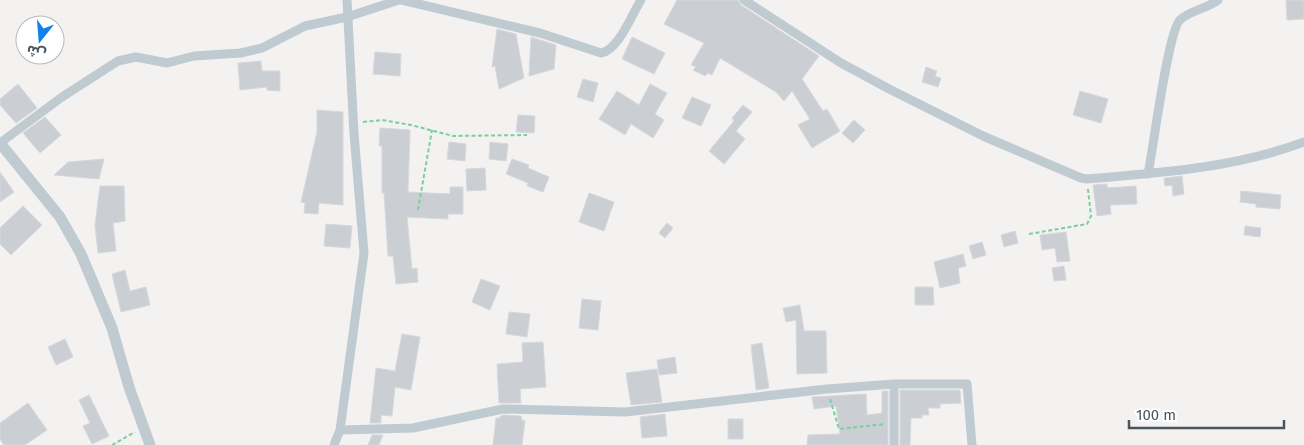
<svg xmlns="http://www.w3.org/2000/svg" width="1304" height="445" font-family="'Fira Sans','Noto Sans Arabic',sans-serif">
	<style>
		.building { fill: #cbcfd4; stroke: #d5d8dd }
		.lines { fill: none; stroke-linecap: round; stroke-linejoin: round }
		.path { stroke: #76d19e; stroke-width: 2; stroke-dasharray: 4 2.5; stroke-linecap: butt }
		.minor { stroke: #bfcad1; stroke-width: 9 }
		.tertiary { stroke: #bfcad1; stroke-width: 11 }
	</style>
	<rect width="100%" height="100%" fill="#f4f1f1"/>
	<path class="building" d="M677 0H738L741 5 819 56 802 79 823 111 827 109 840 131 812 148 798 125 810 119 792 91 784 101 776 92 720 58 712 75 708 73 705 76 693 70 696 67 691 65 704 43 664 24Z
		M1286 0H1304V19L1287 20Z
		M497 29 516 34 524 78 499 89 495 66 492 67Z
		M531 37 556 45 554 69 529 76Z
		M632 37 665 53 654 74 622 59Z
		M375 52 401 54 400 76 373 74Z
		M261 61 262 71H280V91L267 90V87L240 90 238 63Z
		M926 67 937 71 935 76 941 78 938 87 922 82Z
		M583 79 598 83 593 102 577 97Z
		M18 84 37 108 16 123 0 105V99Z
		M650 84 667 93 655 114 664 120 653 138 631 124 625 135 599 119 617 91 639 105Z
		M1080 91 1108 99 1101 123 1073 115Z
		M692 97 711 105 701 126 682 118Z
		M743 105 752 112 736 131 745 139 724 164 709 151 734 121 732 118Z
		M317 110 343 112V205L319 203 318 214 304 213 305 203 301 202 317 132Z
		M518 115 535 116 534 133 516 132Z
		M45 117 61 135 40 153 23 133Z
		M854 120 865 130 853 143 842 133Z
		M380 128 410 130 408 192 450 194V187H463V214H448V219L407 217 412 269 417 268 418 282 396 284 393 256H388L384 193H382V146H379Z
		M449 142 466 144 465 161 447 159Z
		M490 142 508 144 506 161 489 159Z
		M104 159 99 179 54 175 68 162Z
		M512 159 529 165 528 168 549 177 543 192 527 186 528 183 506 174Z
		M485 168 486 190 467 191 466 169Z
		M0 172 14 192 0 202Z
		M1182 176 1184 194 1173 196 1172 185 1165 186 1164 178Z
		M1107 184V188L1136 186 1137 204 1110 205 1111 214 1097 216 1093 185Z
		M100 186H124L125 221 113 223 116 251 98 253 95 225Z
		M1241 191 1281 195 1280 209 1256 207V204L1240 202Z
		M589 193 614 202 604 231 579 222Z
		M23 206 42 225 11 255 0 244V228Z
		M667 223 673 228 665 238 659 233Z
		M326 224 352 226 350 248 324 246Z
		M1245 226 1261 228 1260 237 1244 235Z
		M1015 231 1018 243 1004 247 1001 235Z
		M1066 232 1070 261 1057 262 1055 248 1042 250 1040 235Z
		M982 242 986 255 973 259 969 246Z
		M963 254 966 266 958 268 960 283 940 288 934 262Z
		M1064 266 1066 280 1054 281 1052 268Z
		M125 270 130 291 146 287 150 305 121 312 112 274Z
		M481 279 500 286 490 310 472 302Z
		M915 287H933L934 305H915Z
		M582 299 601 301 598 330 579 328Z
		M800 305 804 331H826L827 373 797 374 796 320 786 322 783 308Z
		M509 312 530 314 527 337 506 334Z
		M402 334 420 337 411 390 395 387 392 416 381 415V423H370L376 368 395 371Z
		M65 339 73 357 56 365 48 347Z
		M543 342 546 387 520 389 521 403H499L497 364 523 362 522 343Z
		M762 343 769 388 756 390 751 345Z
		M675 357 677 373 659 375 657 360Z
		M657 369 662 402 631 405 626 373Z
		M900 390H960L961 403 940 404V408H928L929 415H922V418H911L910 445H900Z
		M882 391H888V445H807L808 435 840 434 836 406 814 409 812 397 866 394 867 415 882 413Z
		M89 395 109 436 92 444 83 426 90 423 79 400Z
		M28 403 47 430 25 445H4L0 439V423Z
		M665 414 667 436 642 438 640 417Z
		M504 415 521 416 522 420 525 421 522 445H493L496 418H500V416Z
		M728 419H743V439H728Z
		M372 435H383L379 445H368Z"/>
	<g class="lines">
		<path class="path" d="M363 122 382 120 411 125 453 136 527 135
			M418 210 432 130
			M1029 234 1087 224 1091 216 1088 189
			M830 399 839 429 885 424
			M112 445 135 432"/>
		<path class="minor" d="M402 0 540 33 601 53C618 51 632 14 641 0
			M744 0 841 63 891 90 983 136 1081 178 1087 179C1159 173 1235 168 1304 142
			M0 143 62 97 118 61 136 57 167 63 194 56 241 53 262 48 305 26 347 17 399 0
			M1148 174C1153 150 1168 31 1180 20 1190 10 1207 9 1218 0
			M894 384V445
			M340 430 413 428 503 409 625 412 827 389 894 384H967L972 445
			M334 445 340 430 364 253 354 134 347 0"/>
		<path class="tertiary" d="M0 143 60 217 81 254 112 328 129 387 150 445"/>
	</g>
	<g transform="translate(40 40) rotate(197)"><circle r="24" fill="#ffffff" stroke="#b6bbbf"/>
	<path d="M0-4L9 19L0 12L-9 19Z" fill="#1381ec"/>
	<text y="-8" font-size="14" font-weight="bold" text-anchor="middle" fill="#485660">ش</text>
	</g>
	<path d="M1129 420v8h155v-8" fill="none" stroke="#485660" stroke-width="2.5"/>
	<text x="1136" y="420" font-size="15" fill="#485660" stroke="#ffffff" stroke-width="4" paint-order="stroke">100 m</text>
</svg>
